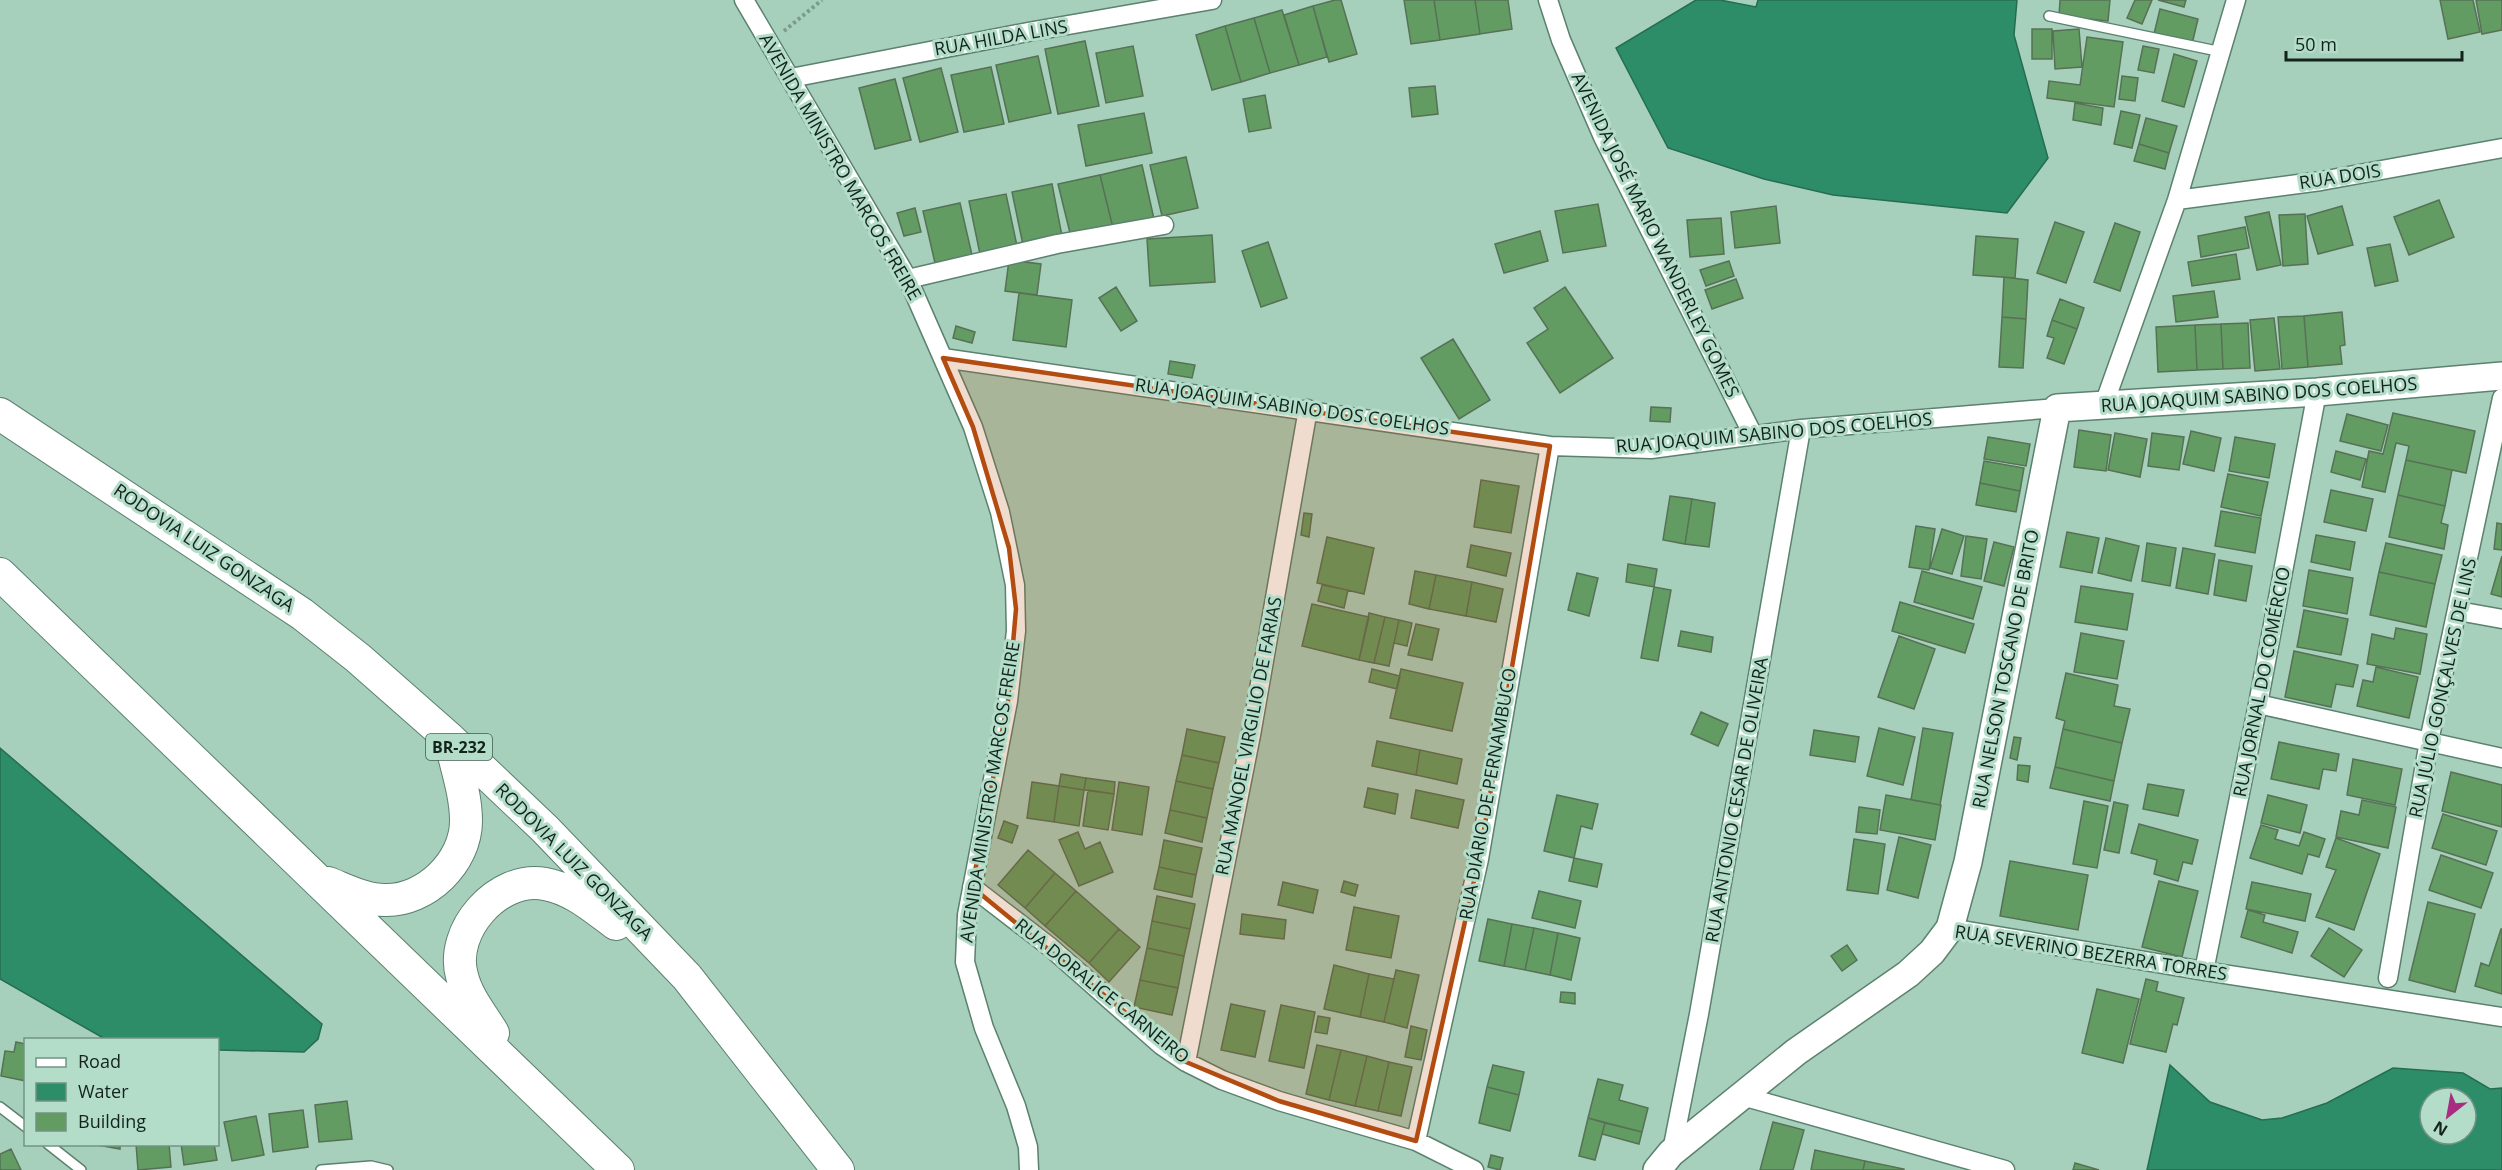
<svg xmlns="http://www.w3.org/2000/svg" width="2502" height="1170" font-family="'Open Sans',sans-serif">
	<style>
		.water { fill: #2d8d69; stroke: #256d52; stroke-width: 1.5; fill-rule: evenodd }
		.building { fill: #629c62; stroke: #577156; stroke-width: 1.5 }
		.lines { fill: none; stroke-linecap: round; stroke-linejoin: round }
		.service-casing { stroke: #5b816f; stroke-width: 12 }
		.minor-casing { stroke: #5b816f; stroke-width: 21 }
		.secondary-casing { stroke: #5b816f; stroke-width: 30 }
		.trunk-casing { stroke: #5b816f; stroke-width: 34 }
		.path { stroke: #7a9b8b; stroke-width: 4; stroke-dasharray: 3 3; stroke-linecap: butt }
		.service { stroke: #fff; stroke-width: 9 }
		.minor { stroke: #fff; stroke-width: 18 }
		.secondary { stroke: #fff; stroke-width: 27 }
		.trunk { stroke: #fff; stroke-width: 32 }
		.marked { fill: #b34c10; fill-opacity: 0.2; stroke: #b34c10; stroke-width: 4.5; stroke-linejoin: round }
		.labels { text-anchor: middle; stroke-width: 6; stroke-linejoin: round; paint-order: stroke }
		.shield { fill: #b3ddc9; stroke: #435b50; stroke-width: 1.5 }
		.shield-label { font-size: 16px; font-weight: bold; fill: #13231c }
		.street-label { font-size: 18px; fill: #13231c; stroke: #b3ddc9 }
	</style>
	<rect width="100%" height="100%" fill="#a7d0bc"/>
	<path class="water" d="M1696 0H1720L1756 7 1758 0H2017L2014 35 2048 158 2007 213 1833 195 1764 179 1668 148 1616 48Z
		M0 748 322 1024 318 1039 304 1052 218 1050V1040L105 1039 0 979Z
		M2170 1065 2210 1102 2262 1120 2282 1118 2327 1103 2393 1068 2463 1073 2490 1089 2502 1088V1170H2147ZM2430 1098H2466V1134H2430Z"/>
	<path class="building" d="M1335 0H1341L1357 54 1329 62 1313 6Z
		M1404 0H1434L1440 40 1411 44Z
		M1434 0H1475L1480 34 1440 40Z
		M1475 0H1508L1512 29 1480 34Z
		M2060 0H2110L2108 21 2059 16Z
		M2135 0H2152L2142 24 2127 18Z
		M2158 0H2186L2184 7Z
		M2440 0H2473L2480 32 2448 39Z
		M2476 0H2502V30L2482 34Z
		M1313 6 1327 57 1299 65 1284 15Z
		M2160 9 2198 19 2192 44 2154 34Z
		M1282 10 1299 65 1270 73 1254 18Z
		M1254 18 1270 73 1241 82 1225 26Z
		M1225 26 1241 82 1212 90 1196 35Z
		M2032 29H2052V59H2032Z
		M2079 29 2082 67 2055 69 2053 31Z
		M2087 37 2123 42 2114 107 2047 98 2049 81 2080 85Z
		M1085 41 1099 106 1058 114 1045 49Z
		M1133 46 1143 96 1106 103 1096 53Z
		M2143 46 2159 49 2154 73 2138 70Z
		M2174 54 2197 61 2184 107 2162 101Z
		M1038 56 1051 113 1009 122 996 65Z
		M991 67 1004 124 964 132 951 75Z
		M941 68 958 132 920 142 903 78Z
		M2122 76 2138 78 2135 101 2119 99Z
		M895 79 911 140 875 149 859 88Z
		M1435 86 1438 114 1412 117 1409 88Z
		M1265 95 1271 128 1249 132 1243 99Z
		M2075 103 2103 108 2101 125 2073 120Z
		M2121 111 2140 115 2132 148 2114 144Z
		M1144 113 1152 153 1086 166 1078 125Z
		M2146 118 2177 126 2169 153 2139 144Z
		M2139 144 2169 153 2165 169 2134 161Z
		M1186 157 1198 208 1162 216 1150 165Z
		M1142 165 1154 219 1113 228 1100 175Z
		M1100 175 1113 228 1071 237 1058 184Z
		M1052 184 1062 236 1023 245 1012 192Z
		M1006 194 1017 246 980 254 969 201Z
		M2439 200 2454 237 2409 255 2394 217Z
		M960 203 972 255 935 263 923 211Z
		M1598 204 1606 246 1563 253 1555 211Z
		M1776 206 1780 243 1735 248 1731 212Z
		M2342 206 2353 245 2318 254 2307 216Z
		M915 208 921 232 904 236 897 213Z
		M2269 212 2281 265 2257 270 2245 217Z
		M2305 214 2308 264 2283 266 2279 215Z
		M1721 218 1724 254 1690 257 1687 220Z
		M2055 222 2084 232 2066 283 2037 273Z
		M2115 223 2140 232 2120 291 2094 282Z
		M2245 227 2249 248 2201 257 2198 236Z
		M1540 231 1548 261 1504 273 1495 244Z
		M1212 235 1215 282 1150 286 1147 239Z
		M1976 236 2018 239 2015 278 1973 275Z
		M1268 242 1287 298 1261 307 1242 251Z
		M2390 244 2398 281 2375 286 2367 248Z
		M2236 254 2240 279 2192 286 2188 262Z
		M1009 260 1041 264 1037 295 1005 291Z
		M1729 261 1734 276 1706 286 1700 270Z
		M2004 277 2028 280 2026 319 2002 317Z
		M1736 279 1743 298 1712 309 1705 290Z
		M1116 287 1137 321 1121 331 1099 298Z
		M1565 287 1613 358 1560 393 1527 343 1548 329 1534 308Z
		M2214 291 2218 317 2176 322 2173 296Z
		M1019 293 1072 300 1066 347 1013 340Z
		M2060 299 2084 308 2077 329 2052 320Z
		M2342 312 2345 345 2340 346 2342 364 2308 367 2304 316Z
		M2304 316 2308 367 2282 369 2278 317Z
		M2002 317 2026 319 2023 368 1999 367Z
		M2274 318 2280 369 2255 371 2250 320Z
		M2052 320 2077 329 2064 364 2047 358 2054 338 2047 336Z
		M2248 323 2250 368 2223 369 2221 324Z
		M2221 324 2223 369 2197 370 2195 325Z
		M2195 325 2197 370 2158 372 2156 327Z
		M956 326 975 332 972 343 953 338Z
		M1453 339 1490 400 1459 419 1421 358Z
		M1170 361 1195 365 1192 378 1168 374Z
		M1651 407 1671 408 1670 422 1650 421Z
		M2393 413 2475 431 2466 473 2406 460 2409 446 2396 443 2385 492 2362 487 2369 451 2383 454Z
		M2347 414 2388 425 2381 451 2340 441Z
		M2079 430 2111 435 2106 471 2074 467Z
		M2191 431 2221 438 2214 471 2183 464Z
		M2115 433 2147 439 2140 477 2108 470Z
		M2152 433 2184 437 2179 470 2148 466Z
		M1988 437 2030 444 2026 466 1984 459Z
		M2235 437 2275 444 2269 478 2229 471Z
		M2336 451 2366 459 2360 480 2331 472Z
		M2406 460 2452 470 2445 506 2398 495Z
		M1984 461 2024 468 2020 491 1980 483Z
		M2228 474 2268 482 2261 516 2221 507Z
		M1481 480 1519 486 1511 533 1474 527Z
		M1980 483 2020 491 2016 512 1976 505Z
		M2331 490 2373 499 2366 531 2324 522Z
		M2398 495 2445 506 2441 523 2448 525 2444 549 2389 537Z
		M1670 496 1692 499 1685 544 1663 540Z
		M1692 499 1715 503 1709 547 1685 544Z
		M2221 511 2261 518 2255 553 2215 546Z
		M1304 513 1312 514 1309 537 1301 535Z
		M2497 523 2502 524V550L2494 549Z
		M1916 526 1935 529 1929 570 1909 567Z
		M1942 529 1964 536 1952 574 1930 568Z
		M2067 532 2099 538 2092 573 2060 567Z
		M2316 535 2355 542 2350 570 2311 562Z
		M1966 536 1987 539 1981 579 1961 576Z
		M1327 537 1374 548 1364 594 1317 583Z
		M2106 538 2139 546 2131 581 2098 573Z
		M1994 542 2014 547 2004 586 1984 581Z
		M2147 543 2176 548 2170 586 2142 581Z
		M2386 543 2442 555 2435 584 2379 572Z
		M1471 545 1511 553 1506 576 1467 567Z
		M2183 548 2215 554 2208 594 2176 588Z
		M2502 556V597L2491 594Z
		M2219 560 2252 566 2246 601 2214 595Z
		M1628 564 1657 569 1654 587 1626 582Z
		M2309 570 2353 578 2347 614 2303 606Z
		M1415 571 1436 575 1429 609 1409 604Z
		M1922 571 1982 587 1973 619 1914 602Z
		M2379 572 2435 584 2426 627 2370 615Z
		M1577 573 1598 578 1589 616 1568 610Z
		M1436 575 1472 582 1466 616 1429 609Z
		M1472 582 1503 589 1496 622 1466 616Z
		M1322 585 1348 590 1344 608 1318 601Z
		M2081 586 2133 594 2127 630 2075 622Z
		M1654 587 1671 590 1658 661 1641 658Z
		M1900 602 1974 624 1965 653 1892 631Z
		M1312 604 1369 617 1359 660 1302 646Z
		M2304 610 2348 619 2341 655 2297 647Z
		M1369 613 1385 617 1374 663 1359 660Z
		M1385 617 1399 620 1389 666 1374 663Z
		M1399 620 1412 623 1407 646 1394 643Z
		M1416 624 1439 629 1432 660 1408 655Z
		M2396 628 2427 634 2420 674 2367 664 2372 634 2394 639Z
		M1681 631 1713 637 1711 652 1678 646Z
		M2081 633 2124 641 2117 679 2074 672Z
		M1899 636 1935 649 1914 709 1878 697Z
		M2294 651 2358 665 2353 687 2336 684 2331 707 2285 697Z
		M2376 667 2418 677 2409 718 2357 706 2363 680 2373 682Z
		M1372 669 1400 676 1397 689 1369 682Z
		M1401 669 1463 683 1452 731 1390 718Z
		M2066 673 2118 685 2114 706 2130 709 2122 743 2063 729 2065 721 2056 718Z
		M1701 712 1728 724 1718 746 1691 734Z
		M1879 728 1915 737 1903 785 1867 776Z
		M1923 728 1953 733 1940 805 1911 800Z
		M1187 729 1225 737 1219 763 1182 755Z
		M2063 729 2122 743 2114 781 2055 767Z
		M1814 730 1859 737 1855 762 1810 755Z
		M2014 737 2021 738 2017 760 2010 758Z
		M1377 741 1420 750 1416 775 1372 766Z
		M2279 742 2339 754 2336 771 2323 769 2319 789 2271 779Z
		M1420 750 1462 759 1457 784 1416 775Z
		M1182 755 1219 763 1213 789 1176 781Z
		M2353 759 2402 769 2395 805 2347 795Z
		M2018 765 2030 766 2028 782 2017 780Z
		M2055 767 2114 781 2110 801 2050 788Z
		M2451 772 2502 785V827L2442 811Z
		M1061 774 1086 778 1084 790 1059 786Z
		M1086 778 1115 782 1114 794 1084 790Z
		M1176 781 1213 789 1207 818 1170 810Z
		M1032 782 1059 786 1054 822 1027 818Z
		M1119 782 1149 787 1142 835 1112 830Z
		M2148 784 2184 790 2178 816 2143 809Z
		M1059 786 1084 790 1079 826 1054 822Z
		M1368 788 1398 794 1395 814 1364 807Z
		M1088 790 1114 794 1108 830 1083 826Z
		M1416 790 1464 800 1458 828 1411 818Z
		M1557 795 1598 804 1592 829 1581 826 1574 858 1544 851Z
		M1886 795 1941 805 1935 840 1880 830Z
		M2268 795 2307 805 2300 833 2261 823Z
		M2362 800 2396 807 2388 848 2336 837 2341 811 2359 815Z
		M2084 801 2108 806 2097 868 2073 864Z
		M2114 802 2128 805 2119 853 2104 850Z
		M1859 807 1880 810 1877 834 1856 832Z
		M1170 810 1207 818 1202 842 1165 833Z
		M2443 814 2497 831 2486 865 2432 848Z
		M1004 821 1018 826 1012 843 998 838Z
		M2139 824 2198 840 2192 864 2183 862 2178 881 2154 874 2157 860 2131 853Z
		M2261 825 2278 830 2275 839 2299 846 2304 832 2325 839 2319 857 2308 854 2302 874 2250 858Z
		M1078 832 1085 849 1100 842 1113 872 1079 886 1059 840Z
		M1899 837 1931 845 1918 898 1887 890Z
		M2336 838 2380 854 2354 930 2316 917 2336 870 2326 867Z
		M1854 839 1885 844 1878 894 1847 890Z
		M1164 840 1202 848 1196 875 1159 867Z
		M1028 850 1055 873 1025 908 998 885Z
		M2441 855 2493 873 2481 908 2429 890Z
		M1574 858 1602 864 1597 887 1569 881Z
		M2010 861 2088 875 2078 930 2000 916Z
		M1159 867 1196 875 1192 897 1154 889Z
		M1055 873 1076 891 1045 926 1025 908Z
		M1344 881 1358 885 1355 896 1341 892Z
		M2159 881 2198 891 2182 957 2142 947Z
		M1283 882 1318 890 1313 913 1278 905Z
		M2252 882 2311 894 2305 921 2246 909Z
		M1076 891 1119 929 1089 963 1045 926Z
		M1539 891 1581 901 1575 928 1532 918Z
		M1157 896 1195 904 1190 929 1152 921Z
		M2428 902 2475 914 2455 992 2409 980Z
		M1354 907 1399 916 1391 958 1346 950Z
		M2248 910 2265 915 2263 922 2298 932 2292 953 2241 937Z
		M1242 914 1286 920 1284 939 1240 934Z
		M1488 919 1512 924 1504 966 1479 961Z
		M1152 921 1190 929 1184 956 1147 948Z
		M1512 924 1534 928 1525 970 1504 966Z
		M1534 928 1558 933 1550 975 1525 970Z
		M2329 928 2362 950 2344 977 2311 956Z
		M1119 929 1140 947 1109 982 1089 963Z
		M2501 929H2502V994L2475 986 2481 963 2489 966Z
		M1558 933 1580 938 1571 980 1550 975Z
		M1847 945 1857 960 1842 971 1831 956Z
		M1147 948 1184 956 1178 988 1140 980Z
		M1334 965 1369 974 1360 1017 1324 1009Z
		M1396 970 1419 975 1407 1028 1384 1022Z
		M1369 974 1394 979 1384 1022 1360 1017Z
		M2146 979 2158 982 2156 991 2184 998 2177 1025 2173 1024 2166 1052 2130 1044Z
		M1140 980 1178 988 1172 1015 1134 1007Z
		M2097 989 2139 999 2123 1063 2082 1053Z
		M1561 992 1575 993V1004L1560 1002Z
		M1231 1004 1265 1011 1255 1057 1221 1050Z
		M1281 1005 1315 1012 1304 1068 1269 1061Z
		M1318 1016 1330 1018 1327 1034 1315 1032Z
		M1411 1026 1427 1030 1421 1060 1405 1057Z
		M16 1042 26 1044V1081L1 1076 5 1051 14 1052Z
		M1317 1045 1341 1050 1329 1100 1306 1094Z
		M1341 1050 1367 1056 1355 1106 1329 1100Z
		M1367 1056 1389 1062 1378 1111 1355 1106Z
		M1389 1062 1412 1067 1401 1116 1378 1111Z
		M1493 1065 1524 1072 1519 1095 1487 1087Z
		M1598 1079 1623 1085 1619 1100 1648 1108 1642 1132 1588 1118Z
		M1487 1087 1519 1095 1510 1131 1479 1123Z
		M347 1101 352 1139 319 1142 315 1105Z
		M303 1110 308 1147 273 1152 269 1114Z
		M256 1116 264 1155 232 1161 224 1122Z
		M1588 1118 1605 1123 1595 1160 1579 1156Z
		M1773 1122 1804 1130 1793 1170H1760Z
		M1605 1123 1642 1132 1639 1144 1602 1134Z
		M92 1144H120V1149Z
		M136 1144H169L171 1167 138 1170Z
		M181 1144H214L217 1160 184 1165Z
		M11 1149 21 1170H0V1154Z
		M1815 1150 1865 1161 1863 1170H1811Z
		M1491 1155 1503 1158 1500 1170 1488 1167Z
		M1865 1161 1904 1169V1170H1863Z
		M2075 1163 2099 1170H2073Z"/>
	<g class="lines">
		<defs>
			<path id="service" d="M2049 16 2222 52
				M0 1107 26 1127
				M48 1144 81 1170
				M321 1170 371 1166 388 1170"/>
			<path id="minor" d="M744 0 908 279 973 427 1000 512 1015 585 1016 631 1008 701 967 915 965 962 984 1028 1016 1106 1028 1147 1029 1170
				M1548 0 1561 40 1603 137 1753 435
				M791 78 1028 32 1212 0
				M2177 200 2321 181 2502 148
				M908 279 1057 244 1164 225
				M943 358 1550 446 1651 449 1801 429 2057 408
				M2103 407 2177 200 2236 0
				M2458 611 2502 619
				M2258 704 2502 758
				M972 887 1050 947 1161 1045 1186 1062 1222 1080 1279 1101 1416 1141 1474 1170
				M1950 928 2204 971 2502 1017
				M2204 971 2258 704 2317 392
				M2388 978 2429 741 2502 398
				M1186 1062 1251 735 1308 409
				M1742 1096 2005 1170
				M1416 1141 1479 859 1550 446
				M1671 1156 1699 1014 1801 429"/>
			<path id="secondary" d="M1657 1170 1671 1153 1796 1052 1908 974 1932 952 1950 928 1968 862 2057 408 2317 392 2502 376"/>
			<path id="trunk" d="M0 414 302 614 358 658 450 739 545 829 687 977 838 1170
				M0 574 618 1170
				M328 883C346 890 365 900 385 900 426 901 466 862 466 821 466 794 456 766 450 739
				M493 1033C482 1015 467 997 462 976 449 931 498 875 545 884 573 889 594 908 616 924"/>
		</defs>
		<use href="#service" class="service-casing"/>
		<use href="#minor" class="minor-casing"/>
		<use href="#secondary" class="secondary-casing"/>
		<use href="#trunk" class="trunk-casing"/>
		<path class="path" d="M784 31 822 0"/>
		<use href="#service" class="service"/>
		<use href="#minor" class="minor"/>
		<use href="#secondary" class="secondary"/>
		<use href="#trunk" class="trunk"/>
	</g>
	<path class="marked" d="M943 358 1550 446 1479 859 1416 1141 1279 1101 1186 1062 972 887 1008 701 1016 609 1009 548 973 427Z"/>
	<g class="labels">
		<rect class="shield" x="426" y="734" width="66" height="26" rx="4.5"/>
		<g class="shield-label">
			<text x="459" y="753">BR-232</text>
		</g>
		<g class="street-label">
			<text transform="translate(1001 38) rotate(-10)" y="6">RUA HILDA LINS</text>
			<text transform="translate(840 167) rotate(60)" y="6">AVENIDA MINISTRO MARCOS FREIRE</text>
			<text transform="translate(2340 177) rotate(-9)" y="6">RUA DOIS</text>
			<text transform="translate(1655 235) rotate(64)" y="6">AVENIDA JOSÉ MARIO WANDERLEY GOMES</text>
			<text transform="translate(2259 395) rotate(-4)" y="6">RUA JOAQUIM SABINO DOS COELHOS</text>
			<text transform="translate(1292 407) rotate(8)" y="6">RUA JOAQUIM SABINO DOS COELHOS</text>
			<text transform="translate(1774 433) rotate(-5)" y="6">RUA JOAQUIM SABINO DOS COELHOS</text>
			<text transform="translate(204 548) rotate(34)" y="6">RODOVIA LUIZ GONZAGA</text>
			<text transform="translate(2006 669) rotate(-79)" y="6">RUA NELSON TOSCANO DE BRITO</text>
			<text transform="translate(2262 682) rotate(-79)" y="6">RUA JORNAL DO COMÉRCIO</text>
			<text transform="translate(2443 688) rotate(-78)" y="6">RUA JÚLIO GONÇALVES DE LINS</text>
			<text transform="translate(1249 736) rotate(-79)" y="6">RUA MANOEL VIRGILIO DE FARIAS</text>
			<text transform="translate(990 792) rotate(-81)" y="6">AVENIDA MINISTRO MARCOS FREIRE</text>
			<text transform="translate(1488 794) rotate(-80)" y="6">RUA DIÁRIO DE PERNAMBUCO</text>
			<text transform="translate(1737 800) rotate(-80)" y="6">RUA ANTONIO CESAR DE OLIVEIRA</text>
			<text transform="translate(574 862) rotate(45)" y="6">RODOVIA LUIZ GONZAGA</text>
			<text transform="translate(2091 953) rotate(9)" y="6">RUA SEVERINO BEZERRA TORRES</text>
			<text transform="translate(1102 991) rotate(39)" y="6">RUA DORALICE CARNEIRO</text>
		</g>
	</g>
	<rect x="24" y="1038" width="195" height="108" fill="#b3ddc9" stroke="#739384" stroke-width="1.5"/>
	<rect x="36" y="1058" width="30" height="9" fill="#ffffff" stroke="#739384" stroke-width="1.5"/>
	<text x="78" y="1068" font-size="18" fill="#13231c">Road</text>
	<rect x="36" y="1083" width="30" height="18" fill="#2d8d69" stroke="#739384" stroke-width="1.5"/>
	<text x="78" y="1098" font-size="18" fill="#13231c">Water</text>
	<rect x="36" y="1113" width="30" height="18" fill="#629c62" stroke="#739384" stroke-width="1.5"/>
	<text x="78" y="1128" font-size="18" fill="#13231c">Building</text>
	<g transform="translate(2448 1116) rotate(211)"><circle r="28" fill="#b3ddc9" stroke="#739384" stroke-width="1.5"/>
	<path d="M0-4.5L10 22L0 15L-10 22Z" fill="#a82c7f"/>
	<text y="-9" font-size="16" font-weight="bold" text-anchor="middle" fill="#13231c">N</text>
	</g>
	<path d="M2286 51v9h176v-9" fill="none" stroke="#13231c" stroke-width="3"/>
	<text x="2295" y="51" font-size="18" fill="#13231c" stroke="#b3ddc9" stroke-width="4.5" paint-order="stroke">50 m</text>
</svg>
